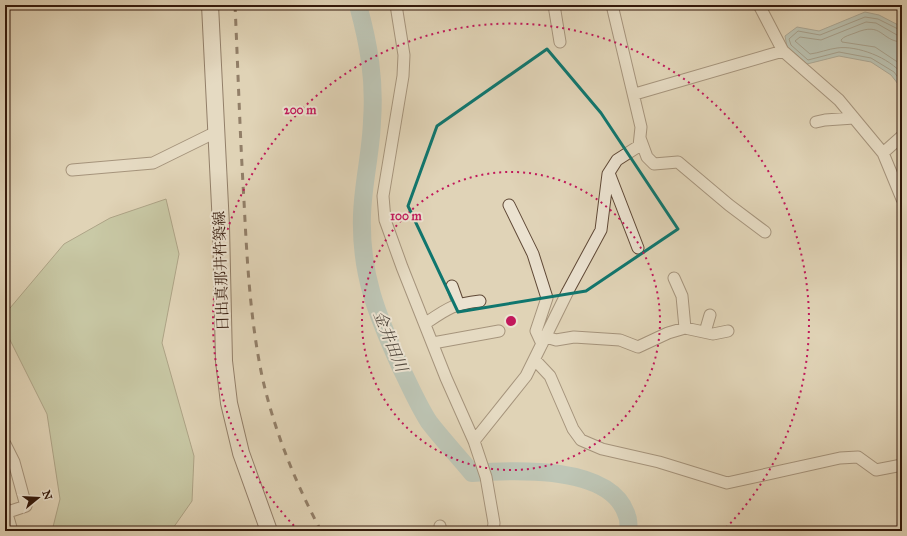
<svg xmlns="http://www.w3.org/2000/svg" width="907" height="536" font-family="'IM FELL Great Primer','Noto Serif JP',serif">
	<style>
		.green { fill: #aebd92; stroke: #716b4e }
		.water { fill: #96b6b6; stroke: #6f7772 }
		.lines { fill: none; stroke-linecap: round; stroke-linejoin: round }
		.shore { stroke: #656860; stroke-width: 1 }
		.river { stroke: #96b6b6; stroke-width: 18 }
		.street-casing { stroke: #5f4836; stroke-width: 13 }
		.secondary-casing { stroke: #34190b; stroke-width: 18 }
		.street { stroke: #ebe2d0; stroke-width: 11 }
		.secondary { stroke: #ebe2d0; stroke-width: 16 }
		.rail { stroke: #34190b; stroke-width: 3; stroke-dasharray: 7 7; stroke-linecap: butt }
		.marked { fill: none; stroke: #0f766e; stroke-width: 3; stroke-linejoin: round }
		.ring { fill: none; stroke: #c2185b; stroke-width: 2; stroke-dasharray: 2 4 }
		.labels { text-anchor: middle; stroke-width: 4; stroke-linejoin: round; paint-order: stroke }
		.street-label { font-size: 15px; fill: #34190b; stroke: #ebe2d0 }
		.water-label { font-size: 16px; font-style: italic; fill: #51483e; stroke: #ebe2d0 }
		.centre { fill: #c2185b; stroke: #ebe2d0; stroke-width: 2 }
		.ring-label { font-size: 12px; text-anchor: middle; font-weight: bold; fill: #c2185b; stroke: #ebe2d0; stroke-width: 4; stroke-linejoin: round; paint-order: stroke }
	</style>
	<rect width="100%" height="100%" fill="#e0d3b7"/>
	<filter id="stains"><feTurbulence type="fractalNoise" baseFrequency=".005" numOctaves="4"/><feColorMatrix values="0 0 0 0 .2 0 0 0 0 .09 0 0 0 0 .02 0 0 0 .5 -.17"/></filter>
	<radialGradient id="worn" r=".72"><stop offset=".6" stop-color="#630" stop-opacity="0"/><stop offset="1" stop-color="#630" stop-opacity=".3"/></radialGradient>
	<path class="green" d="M166 199 179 254 162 343 194 456 192 501 171 531H52L60 499 47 414 5 330V314L64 244 110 218Z"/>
	<path class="water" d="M865 12 879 15 902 27V89L891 75 871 62 839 56 807 64 787 47 785 36 797 27 819 31Z"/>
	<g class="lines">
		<path class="shore" d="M902 31 878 19 865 17 820 35 798 31 789 39 791 45 808 60 839 52 871 58 894 72 902 83
			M902 36 897 35 876 23 866 22 821 40 800 37 795 41 810 54C819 53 828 49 837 48 857 45 890 58 902 74
			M902 42C880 41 883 21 855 33 850 35 844 36 841 40L842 42 875 47 902 65"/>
		<path class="river" d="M358 5C369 45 375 80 372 121 371 153 363 183 362 215 360 274 377 315 401 368 410 386 418 405 429 422 442 439 458 456 472 473 513 470 612 464 627 516 629 520 628 526 629 531"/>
		<defs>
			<path id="street" d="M396 5 404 55 403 76 383 196 385 220 402 267 446 378 474 441 486 477 494 523 493 531
				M554 5 560 42
				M759 5 783 51 839 100 883 153 902 199
				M635 94 783 51
				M816 122 825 120 854 118
				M640 138 647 157 654 164 678 162 729 205 765 232
				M883 153 902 136
				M72 170 153 163 216 132
				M609 173 638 248
				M509 205 533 254 547 298 536 331 542 344
				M674 278 682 296 685 328
				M452 286 458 303
				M426 323C448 308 453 304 480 301
				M705 332 710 315
				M546 337 556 340 574 337 620 340 638 347 668 333 685 328 713 334 728 331
				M433 343 499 331
				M535 360 550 376 573 429 581 440 602 449 659 462 727 483 840 458 858 457 876 470 902 465
				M474 441 526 376 568 291 601 230 608 174 617 160 639 146 641 127 612 5
				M5 444 14 462 26 506 5 513
				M5 507 12 531
				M440 526 441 531"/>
			<path id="secondary" d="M210 5 221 226 224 361 229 403 241 453 269 531"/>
		</defs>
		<use href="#street" class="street-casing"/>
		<use href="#secondary" class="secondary-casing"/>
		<use href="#street" class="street"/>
		<use href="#secondary" class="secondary"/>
		<path class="rail" d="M235 5C238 70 240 136 244 201 247 260 250 318 262 376 274 430 295 482 321 531"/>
	</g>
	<path d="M0 0H907V536H0ZM547 49 601 113 678 229 586 291 458 312 408 206 437 126Z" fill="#e0d3b7" fill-opacity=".55" fill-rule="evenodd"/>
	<path class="marked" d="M547 49 601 113 678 229 586 291 458 312 408 206 437 126Z"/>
	<g class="ring">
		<circle cx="511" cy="321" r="149"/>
		<path d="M298 530A298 298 0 1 1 724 530"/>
	</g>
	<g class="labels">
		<g class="street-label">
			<text transform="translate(221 271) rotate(-92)" y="5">日出真那井杵築線</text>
		</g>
		<g class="water-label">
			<text transform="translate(391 341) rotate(68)" y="6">金井田川</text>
		</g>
	</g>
	<circle cx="511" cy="321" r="6" class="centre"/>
	<g class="ring-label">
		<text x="300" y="114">200 m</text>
		<text x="406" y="220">100 m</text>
	</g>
	<rect width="907" height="536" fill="none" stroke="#e0d3b7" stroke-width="20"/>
	<rect x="6" y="6" width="895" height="524" fill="none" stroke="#34190b" stroke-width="2"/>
	<rect x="10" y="10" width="887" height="516" fill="none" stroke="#34190b"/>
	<g transform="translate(38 498) rotate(72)" stroke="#ebe2d0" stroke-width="3" paint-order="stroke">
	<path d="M0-3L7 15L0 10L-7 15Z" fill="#34190b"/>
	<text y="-6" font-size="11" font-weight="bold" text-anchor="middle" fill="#34190b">N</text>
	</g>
	<rect width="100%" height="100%" filter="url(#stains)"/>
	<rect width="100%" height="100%" fill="url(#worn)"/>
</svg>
